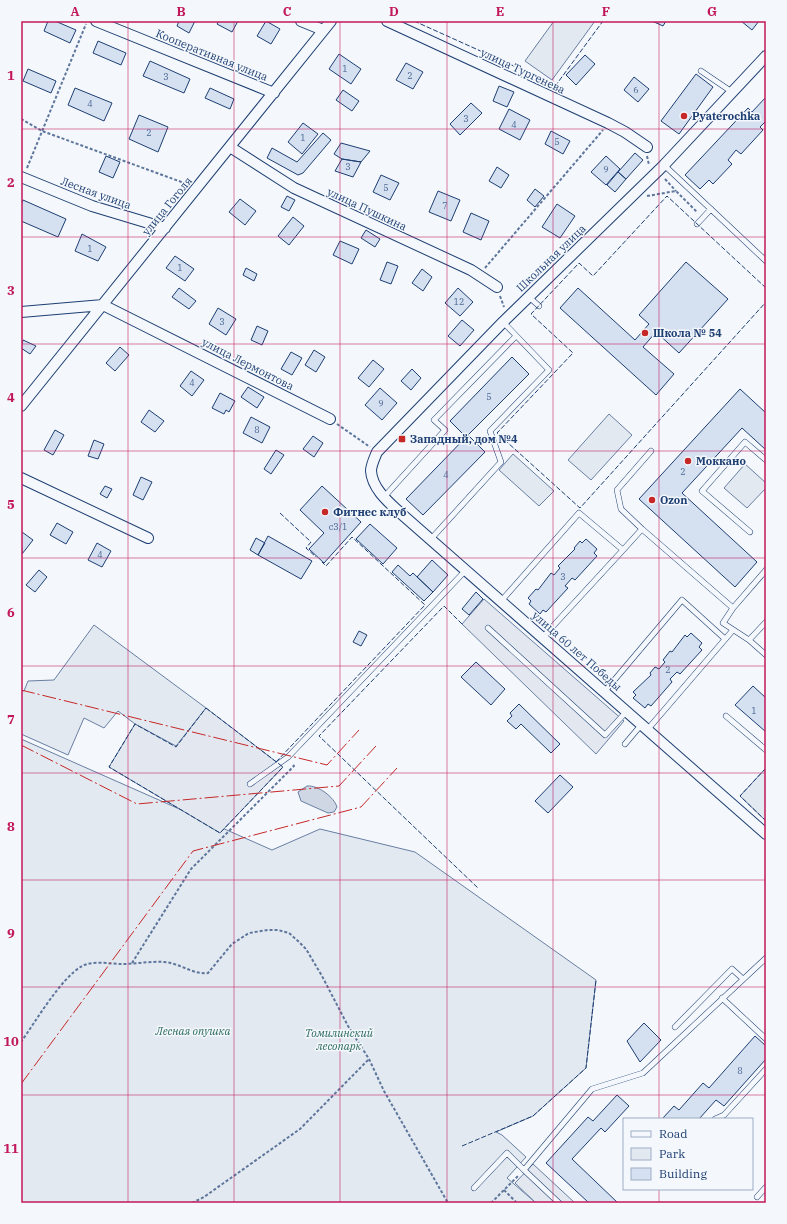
<svg xmlns="http://www.w3.org/2000/svg" width="787" height="1224" font-family="'IBM Plex Serif',serif">
	<style>
		.green { fill: #e3e9f0; stroke: #687fa3 }
		.parking { fill: #e3e8f0; stroke: #687fa3 }
		.water { fill: #cfd7e4; stroke: #687fa3 }
		.building { fill: #d5e0f0; stroke: #1d3f73 }
		.lines { fill: none; stroke-linecap: round; stroke-linejoin: round }
		.lane-casing { stroke: #1d3f73; stroke-width: 6 }
		.street-casing { stroke: #1d3f73; stroke-width: 12 }
		.path { stroke: #5e769c; stroke-width: 2; stroke-dasharray: 3 2; stroke-linecap: butt }
		.lane { stroke: #f4f7fb; stroke-width: 5 }
		.street { stroke: #f4f7fb; stroke-width: 10 }
		.fence { stroke: #1d3f73; stroke-width: 1; stroke-dasharray: 5 2; stroke-linecap: butt }
		.power { stroke: #c62828; stroke-width: 1; stroke-dasharray: 14 3 2 3; stroke-linecap: butt }
		.grid { fill: none; stroke: #c2185b; stroke-width: 1; stroke-opacity: 0.55 }
		.poi-dot { fill: #c62828; stroke: #f4f7fb; stroke-width: 1.5 }
		.labels { text-anchor: middle; stroke-width: 3; stroke-linejoin: round; paint-order: stroke }
		.number-label { font-size: 9px; fill: #4b6792 }
		.street-label { font-size: 11px; fill: #1d3f73; stroke: #f4f7fb }
		.poi-label { font-size: 11px; font-weight: bold; fill: #1d3f73; stroke: #f4f7fb; text-anchor: start }
		.park-label { font-size: 11px; font-style: italic; fill: #2c6c60; stroke: #f4f7fb }
		.neatline { fill: none; stroke: #c2185b; stroke-width: 1.5 }
		.grid-label { font-size: 13px; text-anchor: middle; font-weight: bold; fill: #c2185b }
	</style>
	<rect width="100%" height="100%" fill="#f4f7fb"/>
	<path class="green" d="M554 21H595L552 80 525 61Z
		M609 414 632 435 591 480 568 460Z
		M513 454 554 491 539 506 499 470Z
		M745 464 766 483V488L747 508 724 488Z
		M94 625 206 708 176 747 135 724 118 711 104 728 84 718 68 755 21 734V690L24 691 28 681 54 680Z
		M21 739 272 850 320 829 415 852 596 980 586 1068 533 1116 496 1132 502 1135 526 1157 507 1178 536 1203H21Z
		M766 768V821L740 796Z"/>
	<path class="parking" d="M484 599 624 721 596 754 462 624Z
		M206 708 283 767 220 833 109 767 135 724 176 746Z
		M533 1164 575 1203H536L515 1183Z"/>
	<path class="water" d="M307 786C318 785 334 797 337 807L334 812 328 813 301 801 298 792Z"/>
	<path class="building" d="M48 21H55L76 30 70 43 44 31Z
		M179 21H195L189 33 177 26Z
		M219 21H238L232 32 217 24Z
		M266 21 280 29 271 44 257 36Z
		M652 21H666L663 26Z
		M741 21H759L752 30Z
		M98 41 126 53 121 65 93 53Z
		M339 54 361 69 351 84 329 69Z
		M585 55 595 64 576 85 566 75Z
		M150 61 190 79 184 93 143 76Z
		M406 63 423 72 413 89 396 80Z
		M28 69 56 81 51 93 23 81Z
		M696 74 713 87 679 134 661 121Z
		M634 77 649 89 638 102 624 90Z
		M499 86 514 92 507 107 493 101Z
		M75 88 112 103 104 121 68 105Z
		M210 88 234 99 230 109 205 98Z
		M343 90 359 101 352 111 336 100Z
		M766 97V121L760 127 763 130 741 154 736 150 728 160 732 164 713 184 709 180 700 189 685 175 748 108 752 112Z
		M471 103 482 113 460 135 450 124Z
		M509 109 530 120 520 140 499 129Z
		M139 115 168 127 158 152 129 139Z
		M303 123 318 134 302 154 288 142Z
		M551 131 570 141 563 154 545 144Z
		M323 133 331 140 303 173 298 175 267 158 272 148 297 162Z
		M341 143 370 151 361 162 342 159 334 154Z
		M635 153 643 160 626 179 618 172Z
		M106 156 120 162 113 178 99 172Z
		M606 156 620 169 606 185 591 172Z
		M342 159 361 162 353 177 335 171Z
		M497 167 509 175 501 188 489 181Z
		M618 172 626 179 615 192 607 185Z
		M381 175 399 183 390 200 373 192Z
		M535 189 544 196 535 207 527 200Z
		M438 191 460 200 451 221 429 212Z
		M287 196 295 200 289 211 281 207Z
		M240 199 256 211 245 225 229 212Z
		M23 200 66 219 58 237 21 221V205Z
		M557 204 575 216 560 238 542 227Z
		M471 213 489 221 481 240 463 232Z
		M293 217 304 226 289 245 278 236Z
		M366 230 380 239 375 247 361 238Z
		M82 234 106 247 98 261 75 251Z
		M340 241 359 249 352 264 333 255Z
		M175 256 194 269 185 281 166 268Z
		M387 262 398 266 391 284 380 280Z
		M686 262 728 299 679 353 656 332 643 347 674 374 656 395 560 308 578 288 635 340 649 324 639 315Z
		M246 268 257 274 254 281 243 275Z
		M422 269 432 277 423 291 412 283Z
		M179 288 196 301 189 309 172 297Z
		M458 288 473 302 460 316 445 303Z
		M218 308 236 319 226 335 209 324Z
		M462 320 474 330 460 346 448 336Z
		M257 326 268 331 262 345 251 340Z
		M23 340 36 346 30 354 21 348Z
		M120 347 129 355 115 371 106 363Z
		M314 350 325 357 316 372 305 365Z
		M291 352 302 358 292 375 281 369Z
		M512 357 529 374 466 437 450 421Z
		M373 360 384 369 369 387 358 378Z
		M412 369 421 378 411 390 401 381Z
		M191 371 204 380 192 396 180 386Z
		M248 387 264 397 257 408 241 397Z
		M380 388 397 403 382 420 365 405Z
		M740 389 766 413V450L742 428 682 493 757 562 735 587 639 499Z
		M220 393 235 401 229 412 226 410 224 414 212 408Z
		M149 410 164 421 155 432 141 422Z
		M251 417 270 427 262 443 243 433Z
		M55 430 64 435 53 455 44 450Z
		M468 435 485 452 423 515 406 499Z
		M313 436 323 443 314 457 303 449Z
		M94 440 104 444 98 459 88 456Z
		M276 450 284 455 271 474 264 469Z
		M141 477 152 482 143 500 133 495Z
		M105 486 112 489 107 498 100 494Z
		M322 486 361 522 324 563 309 549 324 533 300 510Z
		M57 523 73 532 66 544 50 535Z
		M370 524 397 548 383 564 356 539Z
		M22 532 33 540 22 554 21 533Z
		M268 536 312 561 301 579 258 555Z
		M256 538 265 543 258 555 250 550Z
		M586 539 597 549 594 553 597 556 575 580 572 578 565 586 568 588 546 612 543 610 540 614 529 604 531 601 528 598 536 589 538 590 551 573 554 575 560 568 558 566 575 549 574 548 580 541 582 543Z
		M97 543 111 551 102 567 88 560Z
		M432 560 448 575 433 592 417 577Z
		M398 565 410 576 413 573 433 592 424 601 392 572Z
		M39 570 47 577 35 592 26 585Z
		M476 592 483 599 469 615 462 609Z
		M359 631 367 635 361 646 353 642Z
		M691 633 702 643 699 647 702 650 680 674 677 672 670 679 672 682 651 706 648 704 645 708 633 698 636 695 633 692 651 675 650 673 655 667 659 669 665 662 663 660 670 651 672 652 685 635 687 637Z
		M476 662 505 689 491 705 461 677Z
		M753 686 766 698V732L735 705Z
		M519 704 560 744 551 753 521 724 516 729 507 721 512 716 510 713Z
		M560 775 573 787 548 813 535 801Z
		M644 1023 661 1040 640 1062 627 1041Z
		M755 1036 766 1046V1059L724 1106 716 1100 699 1119H662L674 1106 679 1110 703 1083 709 1088Z
		M617 1095 629 1106 605 1132 601 1128 572 1159 618 1203H589L546 1163 588 1117 593 1121Z"/>
	<g class="lines">
		<defs>
			<path id="lane" d="M701 71 732 92
				M664 165 766 261
				M697 224 711 209
				M529 297 539 306
				M384 497 445 430 434 420 516 336
				M642 529 621 509 617 490 651 451
				M750 532 702 491 745 442 766 460
				M431 539 501 462 490 431 549 370 503 322
				M502 600 579 513 623 550 642 529 733 608 723 623 749 640 766 655
				M733 608 766 570
				M488 628 605 735 627 711
				M543 637 623 550
				M749 640 766 622
				M605 691 682 600 725 639
				M726 716 766 750
				M648 729 733 630
				M625 744 642 724
				M250 784 288 757 466 570
				M722 998 766 1039
				M675 1027 732 969 743 979
				M715 1119 724 1115 766 1069
				M474 1188 507 1153 524 1170
				M757 1197 766 1187
				M559 1203 524 1170 592 1089 643 1073 766 958"/>
			<path id="street" d="M96 21 274 93
				M301 21 323 30
				M387 21 608 123 625 132 647 147
				M766 56 664 165 503 322 377 452C375 457 371 465 371 471 372 487 386 500 397 510L766 834
				M230 147 294 188 471 270 497 287
				M21 177 92 206 165 228
				M103 305 330 419
				M21 312 103 305
				M21 406 331 21
				M21 478 148 538"/>
		</defs>
		<use href="#lane" class="lane-casing"/>
		<use href="#street" class="street-casing"/>
		<path class="path" d="M21 119 42 131 187 184
			M647 156 649 165
			M27 168 86 24
			M665 179 676 191
			M647 196 676 191 697 212
			M485 268 603 130
			M500 296 504 307
			M337 424 370 447
			M132 963 191 869 294 766 292 764
			M21 1042C36 1021 61 978 82 966 94 960 110 964 122 964 136 964 150 961 164 962 180 963 193 975 208 973L232 944 249 933 268 930H278L289 933 298 941 306 949 322 976 348 1026 369 1059 384 1091 448 1203
			M504 1190 517 1203
			M192 1203 204 1197 300 1129 369 1059
			M491 1203 519 1175"/>
		<use href="#lane" class="lane"/>
		<use href="#street" class="street"/>
		<path class="fence" d="M414 21 556 85 603 21
			M766 288 667 196 593 276 579 263 531 314 573 353 497 433 580 508 766 302
			M280 513 311 542 306 548 316 557
			M462 624 444 606 319 736 478 888
			M206 708 283 767 220 833 109 767 135 724 176 747Z
			M276 762 425 605 352 537 326 566 322 562
			M766 768 740 796 766 821
			M462 1146 533 1116 586 1068 596 980"/>
		<path class="power" d="M21 690 327 765 359 730
			M21 745 137 804 339 786 376 746
			M21 1084 193 851 361 807 397 768"/>
	</g>
	<path class="grid" d="M128 21V1203M234 21V1203M340 21V1203M447 21V1203M553 21V1203M659 21V1119M21 129H766M21 237H766M21 344H766M21 451H766M21 558H766M21 666H766M21 773H766M21 880H766M21 987H766M21 1095H766M659 1189V1203"/>
	<g class="poi-dot">
		<circle cx="684" cy="116" r="4"/>
		<circle cx="645" cy="333" r="4"/>
		<rect x="398" y="435" width="8" height="8" rx="2"/>
		<circle cx="688" cy="461" r="4"/>
		<circle cx="652" cy="500" r="4"/>
		<circle cx="325" cy="512" r="4"/>
	</g>
	<g class="labels">
		<g class="number-label">
			<text x="345" y="72">1</text>
			<text x="410" y="79">2</text>
			<text x="166" y="80">3</text>
			<text x="636" y="93">6</text>
			<text x="90" y="107">4</text>
			<text x="466" y="122">3</text>
			<text x="514" y="128">4</text>
			<text x="149" y="136">2</text>
			<text x="303" y="141">1</text>
			<text x="557" y="145">5</text>
			<text x="348" y="170">3</text>
			<text x="606" y="173">9</text>
			<text x="386" y="191">5</text>
			<text x="445" y="209">7</text>
			<text x="90" y="252">1</text>
			<text x="180" y="271">1</text>
			<text x="459" y="305">12</text>
			<text x="222" y="325">3</text>
			<text x="192" y="386">4</text>
			<text x="489" y="400">5</text>
			<text x="381" y="407">9</text>
			<text x="257" y="433">8</text>
			<text x="683" y="475">2</text>
			<text x="446" y="478">4</text>
			<text x="338" y="530">с3/1</text>
			<text x="100" y="558">4</text>
			<text x="563" y="580">3</text>
			<text x="668" y="673">2</text>
			<text x="754" y="714">1</text>
			<text x="740" y="1074">8</text>
		</g>
		<g class="street-label">
			<text transform="translate(212 55) rotate(22)" y="4">Кооперативная улица</text>
			<text transform="translate(523 71) rotate(25)" y="4">улица Тургенева</text>
			<text transform="translate(96 193) rotate(20)" y="4">Лесная улица</text>
			<text transform="translate(167 206) rotate(-51)" y="4">улица Гоголя</text>
			<text transform="translate(367 209) rotate(25)" y="4">улица Пушкина</text>
			<text transform="translate(551 258) rotate(-44)" y="4">Школьная улица</text>
			<text transform="translate(248 364) rotate(27)" y="4">улица Лермонтова</text>
			<text transform="translate(577 651) rotate(41)" y="4">улица 60 лет Победы</text>
		</g>
		<g class="poi-label">
			<text x="692" y="120">Pyaterochka</text>
			<text x="653" y="337">Школа № 54</text>
			<text x="410" y="443">Западный, дом №4</text>
			<text x="696" y="465">Моккано</text>
			<text x="660" y="504">Ozon</text>
			<text x="333" y="516">Фитнес клуб</text>
		</g>
		<g class="park-label">
			<text x="193" y="1035">Лесная опушка</text>
			<text x="339" y="1037">Томилинский<tspan x="339" dy="13">лесопарк</tspan></text>
		</g>
	</g>
	<rect width="787" height="1224" fill="none" stroke="#f4f7fb" stroke-width="44"/>
	<rect x="623" y="1118" width="130" height="72" fill="#f4f7fb" stroke="#9eadc5"/>
	<rect x="631" y="1131" width="20" height="6" fill="#f4f7fb" stroke="#9eadc5"/>
	<text x="659" y="1138" font-size="12" fill="#1d3f73">Road</text>
	<rect x="631" y="1148" width="20" height="12" fill="#e3e9f0" stroke="#9eadc5"/>
	<text x="659" y="1158" font-size="12" fill="#1d3f73">Park</text>
	<rect x="631" y="1168" width="20" height="12" fill="#d5e0f0" stroke="#9eadc5"/>
	<text x="659" y="1178" font-size="12" fill="#1d3f73">Building</text>
	<rect x="22" y="22" width="743" height="1180" class="neatline"/>
	<g class="grid-label">
		<text x="75" y="16">A</text>
		<text x="181" y="16">B</text>
		<text x="287" y="16">C</text>
		<text x="394" y="16">D</text>
		<text x="500" y="16">E</text>
		<text x="606" y="16">F</text>
		<text x="712" y="16">G</text>
		<text x="11" y="80">1</text>
		<text x="11" y="187">2</text>
		<text x="11" y="295">3</text>
		<text x="11" y="402">4</text>
		<text x="11" y="509">5</text>
		<text x="11" y="617">6</text>
		<text x="11" y="724">7</text>
		<text x="11" y="831">8</text>
		<text x="11" y="938">9</text>
		<text x="11" y="1046">10</text>
		<text x="11" y="1153">11</text>
	</g>
</svg>
